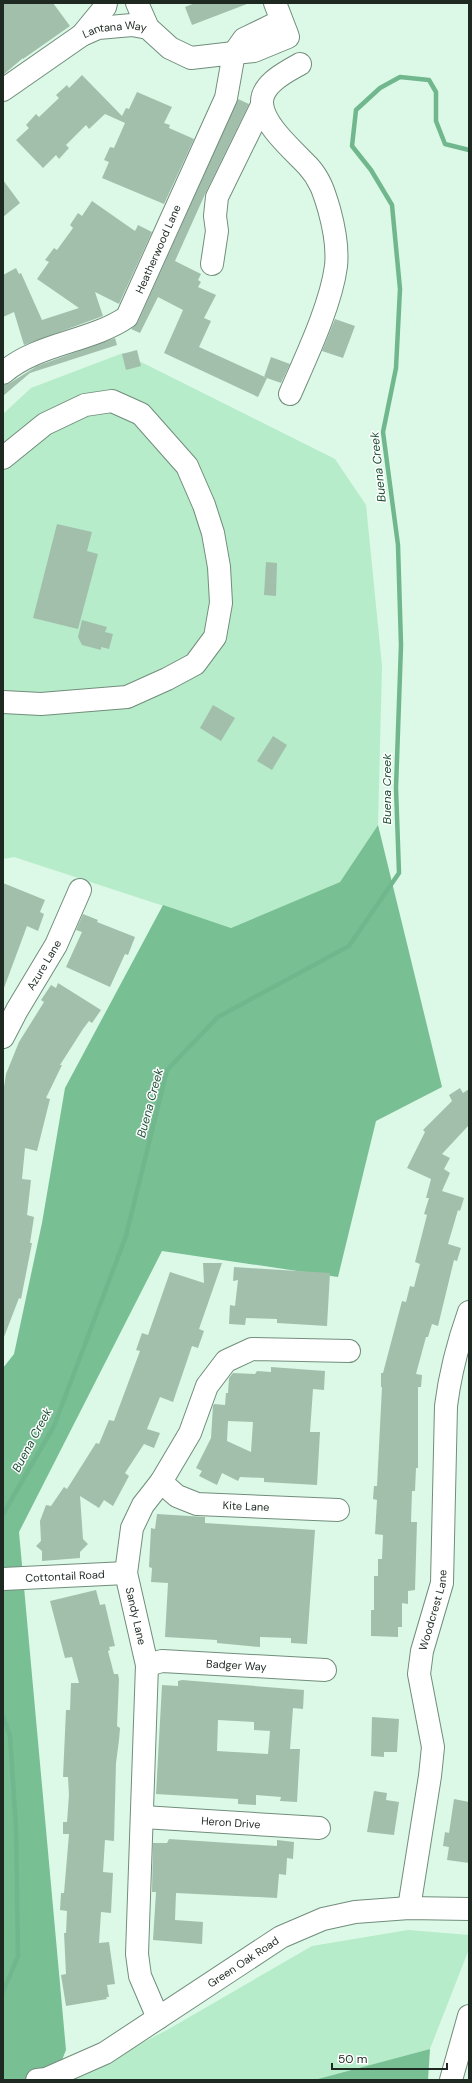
<svg xmlns="http://www.w3.org/2000/svg" width="472" height="2083" font-family="'DM Sans',sans-serif">
	<style>
		.green { fill: #b6ecca }
		.forest { fill: #78bf94 }
		.lines { fill: none; stroke-linecap: round; stroke-linejoin: round }
		.stream { stroke: #71b78d; stroke-width: 4.5 }
		.building { fill: #a2bfac; fill-rule: evenodd }
		.minor-casing { stroke: #718d7b; stroke-width: 24 }
		.major-casing { stroke: #718d7b; stroke-width: 24 }
		.minor { stroke: #fff; stroke-width: 22 }
		.major { stroke: #fff; stroke-width: 22 }
		.labels { text-anchor: middle; stroke-width: 3; stroke-linejoin: round; paint-order: stroke }
		.street-label { font-size: 11px; fill: #1e2922; stroke: #fefefe }
		.water-label { font-size: 12px; font-style: italic; fill: #1d5236; stroke: #fefefe }
	</style>
	<rect width="100%" height="100%" fill="#dbf9e6"/>
	<path class="green" d="M123 353 335 459 366 505 382 666 378 825 340 882 231 928 14 857 3 859V414L31 388Z
		M408 1930 469 1935V1949L430 2049 314 2080H71L167 2030 312 1946Z"/>
	<path class="forest" d="M378 825 442 1087 376 1121 338 1277 162 1251 19 1532 66 2050 54 2080H3V1368L14 1354 42 1223 65 1088 163 905 231 928 340 882Z
		M430 2049 428 2080H314Z"/>
	<g class="lines">
		<path class="stream" d="M3 1514 54 1426 126 1236 167 1070 218 1017 349 946 399 873 396 788 401 645 398 545 383 432 396 368 400 289 392 205 371 170 352 146 356 110 380 88 400 77 429 80 436 92V121L445 144 469 150
			M3 1716 10 1736 16 1829 18 1956 3 1992"/>
	</g>
	<path class="building" d="M3 3H53L70 26 23 59V58L3 75Z
		M195 3H246L247 4 192 25 185 7Z
		M82 75 122 116 126 108 129 109 137 92 172 107 164 123 170 125 169 128 194 139 164 204 102 178 109 162 104 160 110 147 114 148 125 123 105 114 89 129 86 125 66 145 69 148 59 159 56 155 43 168 16 140 29 128 26 125 36 114 39 117 59 98 56 95 67 85 69 88Z
		M238 99 249 104 206 192 175 261 201 274 198 280 201 282 198 287 216 295 204 318 211 321 199 347 267 378 258 397 164 353 183 310 158 297 140 333 131 329 138 322Z
		M3 180 20 203 3 217Z
		M92 201 135 231 138 225 152 232 119 304 95 292 103 316 24 345 14 312 3 317V275L16 268 19 274 21 273 42 320 79 308 37 279 49 262 45 260 54 248 57 250 73 228 70 225 78 213 82 216Z
		M335 319 355 326 343 358 322 351Z
		M115 338 117 345 30 373 3 396V385L10 383 37 366Z
		M137 350 141 366 126 370 122 354Z
		M271 357 290 364 281 383 264 377Z
		M57 524 92 532 87 551 98 554 78 629 33 618Z
		M266 562 277 563 276 596 264 595Z
		M82 620 107 627 105 632 113 634 109 649 101 647V650L82 645 78 637Z
		M213 705 235 718 221 741 200 728Z
		M273 736 287 745 272 770 257 761Z
		M3 883 45 900 40 912 44 914 38 931 27 926 4 988Z
		M83 914 98 920 97 922 135 937 128 955 125 954 110 987 66 967 82 932 76 930Z
		M58 983 101 1010 92 1023 89 1021 83 1029 60 1065H62L46 1098 50 1099 37 1151 25 1148 22 1179 31 1180 27 1215 34 1217 30 1243H32L21 1299 19 1298 4 1337 3 1093 6 1074 19 1042 44 1002 41 1000 51 985 56 988Z
		M460 1088 463 1093 469 1089V1125L442 1154 450 1158 444 1169 450 1173 442 1191 464 1198 460 1211 458 1210 448 1244 461 1248 457 1261 454 1260 438 1326 432 1324 428 1337H426L416 1374 422 1375 421 1387H418V1468H416L415 1491H412L411 1522H417L415 1590 408 1591V1604L402 1603V1627H398V1637L371 1636V1610H374V1576H378V1559H382L383 1535 375 1534 377 1500 373 1499 374 1486H377L382 1387H381V1373H383L402 1301 406 1302 410 1286 414 1287 420 1264 415 1262 427 1215 424 1214 429 1198H426L431 1179 407 1168 425 1132 423 1130 452 1101 449 1095Z
		M203 1263H222L199 1329 204 1331 198 1348 192 1346 173 1402 160 1397 147 1429 160 1433 154 1448 144 1444 125 1473 129 1476 113 1506 104 1500 99 1508 80 1496 83 1539 88 1544 80 1552V1558L42 1561V1551L36 1546 41 1541 40 1521 46 1505 51 1506 64 1487 67 1489 96 1443 99 1444 109 1420 114 1421 140 1351 136 1350 142 1333 148 1335 170 1272 204 1283Z
		M234 1267 330 1273 327 1326 277 1323V1319L246 1318 245 1325 229 1324 230 1305 235 1306 238 1280 233 1281Z
		M271 1367 325 1371 324 1390 313 1389 310 1432H320L317 1485 264 1482V1478L240 1477 238 1481 222 1473 217 1485 199 1476 202 1471 196 1468 211 1438 213 1406 214 1404 225 1405 226 1393H228L229 1378 233 1373 255 1374 257 1371 271 1372ZM228 1421 253 1422 251 1452 227 1441Z
		M157 1514 205 1517V1523L315 1530 307 1644 291 1643V1638L260 1637V1647L217 1643V1640L165 1637 168 1583 151 1582 152 1568 149 1567 151 1528 155 1529Z
		M96 1590 100 1605 105 1604 115 1646 109 1647 110 1650 108 1651 114 1674H118L119 1679 117 1726 120 1728 119 1740 116 1763 114 1841 105 1840 103 1872 113 1873 111 1913 101 1912 99 1943 109 1942 115 1984 107 1985 109 1997H106L107 1999 66 2006 61 1975 66 1974 64 1933H66L67 1911 60 1910 61 1893H64L69 1834H63V1822H67L69 1795 68 1777H63L66 1710H70L71 1683H79L72 1657 65 1658 50 1601Z
		M182 1680 304 1690 303 1709 293 1708 290 1749H300L297 1802 280 1801 281 1797 256 1795V1805L238 1804V1799L156 1794 162 1685 178 1686V1681ZM218 1720 254 1722V1730L270 1731 268 1754 217 1751Z
		M372 1717 399 1719 397 1752H384V1757L371 1756Z
		M374 1791 387 1793 386 1800 399 1802 394 1835 367 1832Z
		M454 1799 469 1802V1863L447 1860 449 1847 443 1846 445 1832 449 1833Z
		M169 1839 277 1846V1840L294 1842 293 1859 287 1858 286 1875 279 1874 277 1898 176 1893 175 1920 203 1922 202 1944 153 1940 156 1892H152L153 1843H167Z"/>
	<g class="lines">
		<defs>
			<g id="minor">
				<path d="M137 3 148 28"/>
				<path d="M275 3 287 34"/>
				<path d="M281 21 244 39 234 53 254 51 288 37"/>
				<path d="M82 35 105 7 106 3"/>
				<path id="s1" d="M3 90 82 35 98 28 132 25 148 28 170 48 191 58 234 53 226 98 127 317C91 342 37 343 3 373"/>
				<path d="M212 264 217 231 215 216 217 197 262 105"/>
				<path d="M290 394C306 357 331 305 336 266 338 247 334 227 329 209 324 192 320 179 308 166 293 150 263 125 262 103 261 84 286 72 300 64"/>
				<path d="M3 458 45 424 85 405 112 401 141 414 187 466 204 505 213 533 219 567 221 603 215 637 195 664 167 679 127 697 41 704 3 702"/>
				<path id="s2" d="M3 1037 17 1010 56 945 80 890"/>
				<path id="s3" d="M161 1482 177 1496 197 1504 338 1510"/>
				<path id="s4" d="M3 1579 126 1573"/>
				<path id="s5" d="M147 1665 162 1661 325 1670"/>
				<path id="s6" d="M143 1817 319 1828"/>
				<path id="s7" d="M409 1908 430 1776 433 1747 419 1674 422 1651 442 1583 446 1406C450 1374 458 1343 469 1312"/>
				<path d="M158 2018 140 1976 137 1954 147 1665 126 1573 132 1528 143 1505 161 1482 190 1433 207 1386 226 1361 252 1349 349 1351"/>
				<path id="s8" d="M37 2080 46 2079 105 2053 281 1937 323 1919 355 1912 409 1908 469 1909"/>
			</g>
			<path id="major" d="M451 2080 469 2016"/>
		</defs>
		<use href="#minor" class="minor-casing"/>
		<use href="#major" class="major-casing"/>
		<use href="#minor" class="minor"/>
		<use href="#major" class="major"/>
	</g>
	<g class="labels">
		<g class="street-label">
			<text dy="4" stroke="none"><textPath href="#s1" startOffset="130">Lantana Way</textPath></text>
			<text transform="translate(158 249) rotate(-66)" y="4">Heatherwood Lane</text>
			<text dy="4" stroke="none"><textPath href="#s2" startOffset="83">Azure Lane</textPath></text>
			<text dy="4" stroke="none"><textPath href="#s3" startOffset="92">Kite Lane</textPath></text>
			<text dy="4" stroke="none"><textPath href="#s4" startOffset="62">Cottontail Road</textPath></text>
			<text dy="4" stroke="none"><textPath href="#s7" startOffset="303">Woodcrest Lane</textPath></text>
			<text transform="translate(136 1616) rotate(77)" y="4">Sandy Lane</text>
			<text dy="4" stroke="none"><textPath href="#s5" startOffset="90">Badger Way</textPath></text>
			<text dy="4" stroke="none"><textPath href="#s6" startOffset="88">Heron Drive</textPath></text>
			<text dy="4" stroke="none"><textPath href="#s8" startOffset="239">Green Oak Road</textPath></text>
		</g>
		<g class="water-label">
			<text transform="translate(378 467) rotate(-96)" y="4">Buena Creek</text>
			<text transform="translate(387 789) rotate(-90)" y="4">Buena Creek</text>
			<text transform="translate(150 1103) rotate(-75)" y="4">Buena Creek</text>
			<text transform="translate(32 1440) rotate(-62)" y="4">Buena Creek</text>
		</g>
	</g>
	<rect width="472" height="2083" fill="none" stroke="#1e2922" stroke-width="8"/>
	<path d="M332 2063v6h115v-6" fill="none" stroke="#1e2922" stroke-width="2"/>
	<text x="338" y="2063" font-size="12" fill="#1e2922" stroke="#fefefe" stroke-width="3" paint-order="stroke">50 m</text>
</svg>
